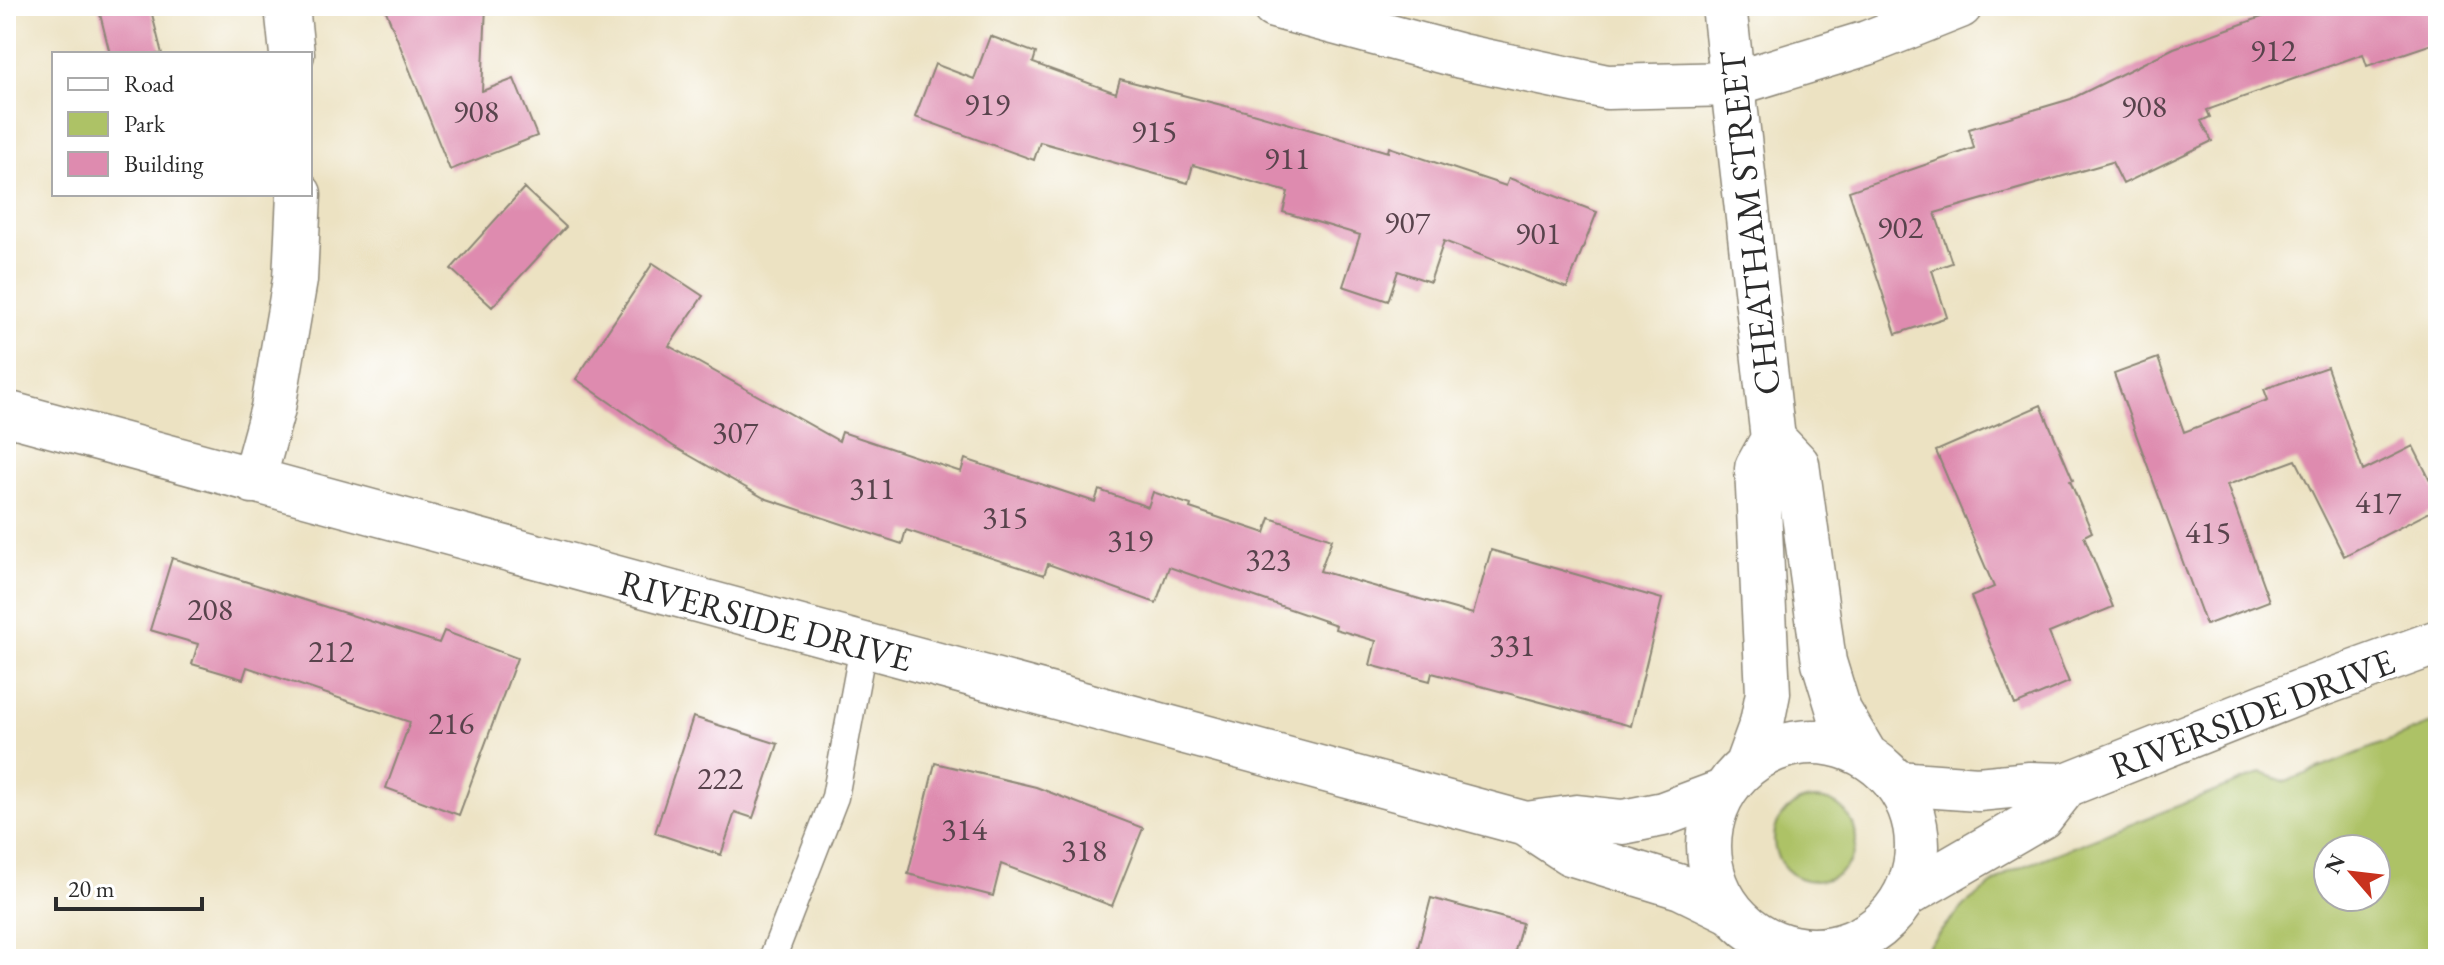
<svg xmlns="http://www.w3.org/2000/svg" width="2444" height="965" font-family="'EB Garamond',serif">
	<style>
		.green { fill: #adc266; stroke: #6c7648; stroke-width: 2; fill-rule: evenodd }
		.building { fill: #de8baf }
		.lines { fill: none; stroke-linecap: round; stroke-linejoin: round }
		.service-casing { stroke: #8c8676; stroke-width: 29 }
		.minor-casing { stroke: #8c8676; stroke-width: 47 }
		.tertiary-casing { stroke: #8c8676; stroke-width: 47 }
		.service { stroke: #fff; stroke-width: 26 }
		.minor { stroke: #fff; stroke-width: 44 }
		.tertiary { stroke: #fff; stroke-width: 44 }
		.labels { text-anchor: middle; stroke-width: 8; stroke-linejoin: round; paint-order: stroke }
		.number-label { font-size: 32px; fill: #58434c }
		.street-label { font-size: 36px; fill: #2b2b2b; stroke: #fff }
	</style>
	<rect width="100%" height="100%" fill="#fff"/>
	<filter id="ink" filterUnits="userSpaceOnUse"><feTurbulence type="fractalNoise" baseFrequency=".0125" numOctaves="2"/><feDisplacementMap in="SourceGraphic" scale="16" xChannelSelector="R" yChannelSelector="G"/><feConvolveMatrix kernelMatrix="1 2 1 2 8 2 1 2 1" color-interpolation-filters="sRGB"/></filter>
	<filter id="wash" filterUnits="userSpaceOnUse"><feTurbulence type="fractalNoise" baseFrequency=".006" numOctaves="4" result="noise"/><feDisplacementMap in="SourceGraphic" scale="32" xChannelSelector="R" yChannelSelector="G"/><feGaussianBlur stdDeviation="1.8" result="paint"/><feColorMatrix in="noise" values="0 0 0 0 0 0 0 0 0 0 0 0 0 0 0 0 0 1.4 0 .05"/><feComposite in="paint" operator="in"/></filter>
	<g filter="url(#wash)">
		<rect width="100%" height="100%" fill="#ece2c2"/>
		<path class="green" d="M2438 721V959H1921L1930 943 1965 905 2009 872 2262 773 2286 782ZM2328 849H2376V897H2328Z
			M1774 840a41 41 0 1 1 82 0a41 41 0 1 1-82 0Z"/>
		<g id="blocks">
			<path class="building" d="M98 6H150L162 54H110Z
				M384 6H486L482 91 514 79 537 136 450 170Z
				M2293 6H2438V42L2367 66 2363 54 2207 110 2210 117 2201 121 2212 141 2123 184 2112 162 1935 213 1952 263 1932 270 1947 317 1896 334 1849 191 1974 148 1969 129 2071 99 2174 48Z
				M990 36 1036 53 1033 63 1116 93 1120 79 1245 111 1388 152 1389 147 1506 186 1509 178 1597 212 1567 288 1444 241 1430 282 1398 271 1388 301 1343 286 1360 235 1283 212 1288 192 1193 165 1188 183 1040 142 1034 160 915 117 935 64 974 79Z
				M524 188 566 227 492 307 451 269Z
				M653 263 703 296 669 346 839 441 842 432 961 472 965 459 1095 502 1099 490 1148 507 1153 492 1191 505 1190 508 1265 533 1270 518 1332 539 1320 571 1473 614 1491 550 1662 599 1631 726 1432 673 1430 681 1370 665 1376 641 1335 629 1336 625 1169 567 1156 603 1048 564 1044 575 906 530 902 544 764 498 673 446 576 379Z
				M2158 358 2184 432 2268 400 2264 389 2327 367 2363 471 2413 446 2438 496V508L2344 556 2296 460 2227 485 2269 601 2206 625 2114 374Z
				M2041 405 2073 480 2070 481 2092 532 2084 536 2113 607 2049 633 2069 682 2015 705 1971 597 1994 587 1936 451Z
				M172 558 439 643 444 631 517 658 459 815 386 788 410 722 247 667 243 679 192 664 198 644 150 630Z
				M693 717 778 744 753 818 735 812 721 855 655 833Z
				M935 763 1036 787 1143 828 1112 906 1001 864 993 896 908 874Z
				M1431 898 1522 923 1513 959H1415Z"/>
		</g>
	</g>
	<g filter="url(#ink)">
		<use href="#blocks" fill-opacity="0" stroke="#8c8676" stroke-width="2"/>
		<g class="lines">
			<defs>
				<path id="service" d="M772 959 835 797 863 647"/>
				<path id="minor" d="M287 6 292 54
					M1274 6 1461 56 1607 87 1733 84 1867 43 1960 6
					M6 413 1526 824 1570 853 1681 887 1730 911
					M253 481 273 408 295 280 299 194
					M1897 783 1978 789 2030 784 2066 785 2300 692 2438 642
					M1526 824 1577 817 1623 822 1663 814 1722 792
					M1906 895 2041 817 2066 785"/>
				<path id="tertiary" d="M1724 6 1773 439 1757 468 1768 693 1762 723 1747 764
					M1773 439 1797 464 1824 662 1839 711 1865 755
					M1709 846a104 104 0 1 1 208 0a104 104 0 1 1-208 0Z"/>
			</defs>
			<use href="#service" class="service-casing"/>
			<use href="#minor" class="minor-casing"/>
			<use href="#tertiary" class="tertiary-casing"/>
			<use href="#service" class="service"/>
			<use href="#minor" class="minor"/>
			<use href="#tertiary" class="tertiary"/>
		</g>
	</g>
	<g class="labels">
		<g class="number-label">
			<text x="2273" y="61">912</text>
			<text x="987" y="115">919</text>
			<text x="2144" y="117">908</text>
			<text x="476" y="122">908</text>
			<text x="1154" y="142">915</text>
			<text x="1287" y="169">911</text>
			<text x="1407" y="233">907</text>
			<text x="1900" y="238">902</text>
			<text x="1538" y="244">901</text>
			<text x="735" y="443">307</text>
			<text x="872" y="499">311</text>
			<text x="2378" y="513">417</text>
			<text x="1005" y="528">315</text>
			<text x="2208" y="543">415</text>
			<text x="1130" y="551">319</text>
			<text x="1268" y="570">323</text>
			<text x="210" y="620">208</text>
			<text x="1512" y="656">331</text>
			<text x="331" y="662">212</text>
			<text x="451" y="734">216</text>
			<text x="720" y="789">222</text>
			<text x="964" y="840">314</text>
			<text x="1084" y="861">318</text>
		</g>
		<g class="street-label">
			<text transform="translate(1749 223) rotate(-96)" y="13">CHEATHAM STREET</text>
			<text transform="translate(766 620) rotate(15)" y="13">RIVERSIDE DRIVE</text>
			<text transform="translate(2252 713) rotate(-21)" y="13">RIVERSIDE DRIVE</text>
		</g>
	</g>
	<rect width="2444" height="965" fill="none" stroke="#fff" stroke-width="32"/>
	<rect x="52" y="52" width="260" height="144" fill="#ffffff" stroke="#aaaaaa" stroke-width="2"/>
	<rect x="68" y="78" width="40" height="12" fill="#ffffff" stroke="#aaaaaa" stroke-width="2"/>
	<text x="124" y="92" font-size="24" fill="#2b2b2b">Road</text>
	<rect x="68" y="112" width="40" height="24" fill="#adc266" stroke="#aaaaaa" stroke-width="2"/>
	<text x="124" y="132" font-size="24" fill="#2b2b2b">Park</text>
	<rect x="68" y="152" width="40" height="24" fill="#de8baf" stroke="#aaaaaa" stroke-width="2"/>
	<text x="124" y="172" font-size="24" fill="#2b2b2b">Building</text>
	<g transform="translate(2352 873) rotate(298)"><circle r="38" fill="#ffffff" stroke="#aaaaaa" stroke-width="2"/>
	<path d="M0-6L14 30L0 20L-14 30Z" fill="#c8321e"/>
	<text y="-12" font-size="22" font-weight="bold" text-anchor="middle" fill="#2b2b2b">N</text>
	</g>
	<path d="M56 897v12h146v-12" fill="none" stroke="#2b2b2b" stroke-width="4"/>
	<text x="68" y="897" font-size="24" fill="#2b2b2b" stroke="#ffffff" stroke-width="6" paint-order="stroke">20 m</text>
</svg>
